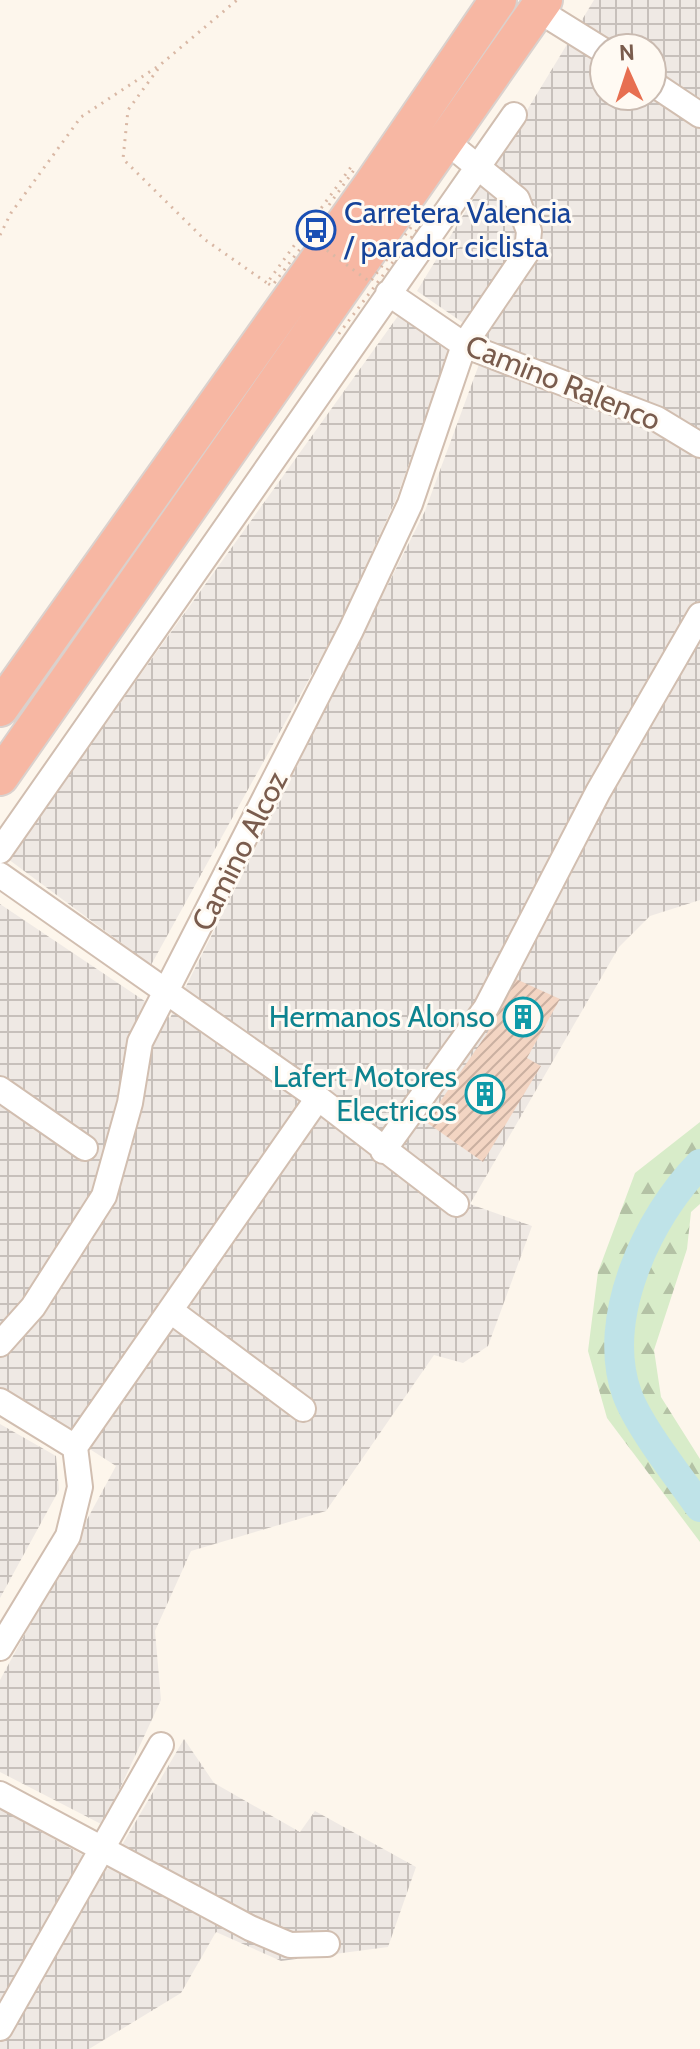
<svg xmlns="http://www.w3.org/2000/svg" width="700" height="2049" font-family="Cabin,sans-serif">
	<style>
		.industrial { fill: url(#industrial-grid); fill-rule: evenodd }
		.forest { fill: url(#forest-firs) }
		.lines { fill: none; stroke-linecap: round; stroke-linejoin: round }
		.river { stroke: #bfe3e8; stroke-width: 30 }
		.building { fill: url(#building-hatch) }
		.minor-casing { stroke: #d1beb0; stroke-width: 28 }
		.highway-casing { stroke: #dad1cd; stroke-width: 40 }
		.path { stroke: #d9b8a5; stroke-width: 3; stroke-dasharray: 2 6; stroke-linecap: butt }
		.minor { stroke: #fff; stroke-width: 24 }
		.highway { stroke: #f7b7a3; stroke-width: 36 }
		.path-bridge { stroke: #d9b8a5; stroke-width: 3; stroke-dasharray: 2 6; stroke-linecap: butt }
		.labels { text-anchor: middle; stroke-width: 6; stroke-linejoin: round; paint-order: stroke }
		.transit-label { font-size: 30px; fill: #164399; stroke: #fffaf3; text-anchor: start }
		.street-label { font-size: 30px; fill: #7a5c4d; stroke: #fffaf3 }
		.culture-label { font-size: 30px; fill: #0d838f; stroke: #fffaf3; text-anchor: end }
	</style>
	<defs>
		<pattern id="industrial-grid" width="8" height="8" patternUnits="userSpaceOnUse" patternTransform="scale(2)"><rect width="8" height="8" fill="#efe9e4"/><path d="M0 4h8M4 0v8" fill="none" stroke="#c7c0bb"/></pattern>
		<pattern id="forest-firs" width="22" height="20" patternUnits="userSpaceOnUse" patternTransform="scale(2)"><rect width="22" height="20" fill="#d8ecc9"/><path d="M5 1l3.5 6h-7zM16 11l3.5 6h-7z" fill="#b4c2a5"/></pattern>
		<pattern id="building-hatch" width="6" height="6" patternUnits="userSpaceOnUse" patternTransform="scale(2)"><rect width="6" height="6" fill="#f3d5c3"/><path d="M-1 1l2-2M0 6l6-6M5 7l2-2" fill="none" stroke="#cab0a1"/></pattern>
	</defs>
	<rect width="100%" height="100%" fill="#fdf6ec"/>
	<path class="industrial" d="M594 0H700V900L650 916 619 947 470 1204 532 1226 488 1346 463 1363 434 1355 326 1511 191 1551 155 1631 161 1700 103 1825 0 1772V1680L116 1466 0 1391V904L170 1018 425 511 488 340 417 291ZM604 48H652V96H604Z
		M398 316 449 351 397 497 339 625 151 965 8 859Z
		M0 1424 56 1456 59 1490 0 1598Z
		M184 1739 214 1783 300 1832 315 1811 416 1867 388 1947 281 1961 216 1932 181 1993 89 2049H0V1809L108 1869Z"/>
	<path class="forest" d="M700 1122V1204L691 1212 687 1249 654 1350 661 1397 700 1459V1542L607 1418 588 1351 598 1272 635 1173Z"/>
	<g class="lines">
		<path class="river" d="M700 1164C648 1217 600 1318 627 1394 639 1427 679 1477 700 1507"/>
	</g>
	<path class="building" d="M516 979 560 999 527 1058 541 1066 483 1162 426 1122 486 1035Z"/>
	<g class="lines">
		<defs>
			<path id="minor" d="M538 10 604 51
				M652 83 700 115
				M388 293 464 345 657 419 700 445
				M0 851 514 115
				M0 875 318 1098 456 1204
				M0 1089 85 1148
				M383 1151 486 1008 598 792 700 615
				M171 1311 303 1409
				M0 1344 33 1307 104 1196 130 1103 140 1042 351 630 410 504 464 345 527 252 529 231 517 199 447 142
				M0 1401 75 1447
				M0 1648 68 1536 80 1487 75 1447 318 1098
				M0 1794 250 1928 290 1945 327 1944
				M0 2028 161 1745"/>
			<path id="highway" d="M0 708 371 186 498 0
				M0 777 544 0"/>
		</defs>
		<use href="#minor" class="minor-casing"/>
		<use href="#highway" class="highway-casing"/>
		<path class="path" d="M158 69 128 110 123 159 204 239 267 283
			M0 235 11 213 81 117 160 65 237 0"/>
		<use href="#minor" class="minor"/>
		<use href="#highway" class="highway"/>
		<path class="path-bridge" d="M329 205 354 170 351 167 267 283 272 286 309 237 370 282 421 214 426 218 338 335"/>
	</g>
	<defs>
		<symbol id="bus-ring" viewBox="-11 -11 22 22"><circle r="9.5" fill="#fffaf3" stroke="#1a4fb4" stroke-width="1.5"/><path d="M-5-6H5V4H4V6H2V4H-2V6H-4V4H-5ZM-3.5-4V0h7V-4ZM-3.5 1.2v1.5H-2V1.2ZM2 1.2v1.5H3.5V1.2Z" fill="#1a4fb4"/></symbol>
		<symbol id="building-ring" viewBox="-11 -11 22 22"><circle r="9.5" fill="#fffaf3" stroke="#0f9aa8" stroke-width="1.5"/><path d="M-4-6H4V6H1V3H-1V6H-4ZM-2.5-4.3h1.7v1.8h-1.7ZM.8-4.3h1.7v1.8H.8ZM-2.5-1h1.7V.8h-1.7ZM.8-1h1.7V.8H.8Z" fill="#0f9aa8"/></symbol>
	</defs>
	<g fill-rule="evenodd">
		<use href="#bus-ring" x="294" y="208" width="44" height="44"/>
		<use href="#building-ring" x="501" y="995" width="44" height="44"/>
		<use href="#building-ring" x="463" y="1072" width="44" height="44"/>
	</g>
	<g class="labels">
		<g class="transit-label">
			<text x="344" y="223">Carretera Valencia<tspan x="344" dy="34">/ parador ciclista</tspan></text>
		</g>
		<g class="street-label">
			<text transform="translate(563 383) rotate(22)" y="10">Camino Ralenco</text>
			<text transform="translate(240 851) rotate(-63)" y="10">Camino Alcoz</text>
		</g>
		<g class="culture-label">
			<text x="495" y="1027">Hermanos Alonso</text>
			<text x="457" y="1087">Lafert Motores<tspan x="457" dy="34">Electricos</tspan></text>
		</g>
	</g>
	<g transform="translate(628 72) rotate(357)"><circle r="38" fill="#fffaf3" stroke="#cabbb1" stroke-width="2"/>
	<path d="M0-6L14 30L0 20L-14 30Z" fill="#e76f51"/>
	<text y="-12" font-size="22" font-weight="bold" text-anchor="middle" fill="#7a5c4d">N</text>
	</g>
</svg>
